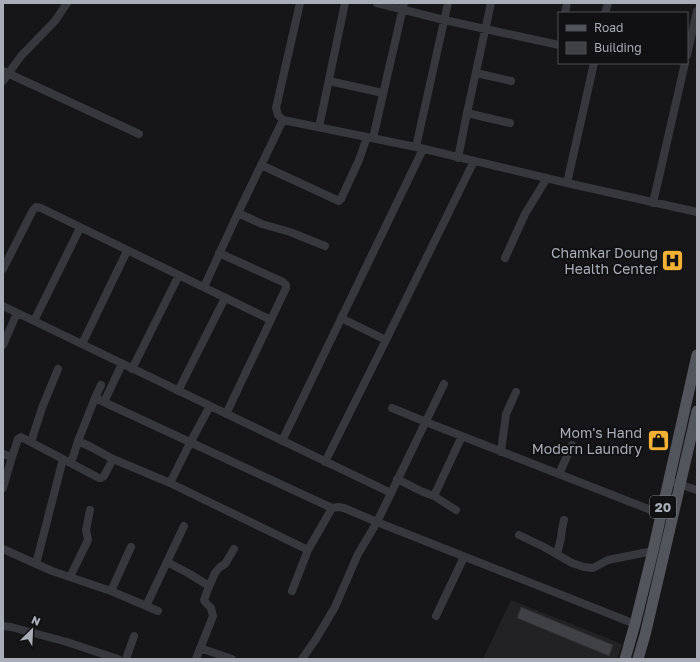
<svg xmlns="http://www.w3.org/2000/svg" width="700" height="662" font-family="'Golos Text',sans-serif">
	<style>
		.built { fill: #222225 }
		.building { fill: #404145; stroke: #303034 }
		.lines { fill: none; stroke-linecap: round; stroke-linejoin: round }
		.minor { stroke: #37383d; stroke-width: 8 }
		.major { stroke: #53555c; stroke-width: 11 }
		.labels { text-anchor: middle; stroke-width: 4; stroke-linejoin: round; paint-order: stroke }
		.shield { fill: #111113; stroke: #7b7e86; stroke-width: 1 }
		.shield-label { font-size: 13px; font-weight: bold; fill: #a8adb8 }
		.poi-label { font-size: 14px; fill: #a8adb8; stroke: #111113; text-anchor: end }
	</style>
	<rect width="100%" height="100%" fill="#161618"/>
	<path class="built" d="M511 600 622 644 617 659H483Z"/>
	<path class="building" d="M521 607 613 645 609 656 517 618Z"/>
	<g class="lines">
		<path class="minor" d="M300 3 276 108 278 115 283 120 416 147 567 183 697 212
			M377 3 444 20 559 45
			M565 13 567 3
			M605 13 608 3
			M687 55 697 11
			M3 71 139 134
			M476 73 511 81
			M3 81 21 56 55 21 67 3
			M329 81 383 93
			M467 113 510 123
			M319 127 345 3
			M373 138 404 3
			M416 147 448 3
			M458 158 467 113 491 3
			M261 165 339 201 341 199 359 160 367 137
			M567 183 594 63
			M653 203 685 63
			M238 213 262 224 290 232 325 246
			M219 253 283 282 286 285V288L226 414
			M505 258 525 214 547 178
			M3 269 33 210 36 207 41 208 271 320
			M204 287 238 213 283 120
			M3 306 391 493
			M341 318 386 340
			M34 321 80 228
			M82 344 127 251
			M3 345 17 313
			M132 369 179 275
			M178 391 225 298
			M95 398 101 385
			M104 402 122 364
			M392 408 426 422 661 514
			M78 441 95 398 332 508 338 507 344 508 377 522 635 624
			M282 441 423 149
			M31 442 42 408 58 369
			M501 452 506 414 516 392
			M3 454 12 457
			M325 462 386 340 474 161
			M71 463 78 441 91 447 113 459 170 483 308 550
			M559 474 572 445
			M397 479 423 492 434 496 456 510
			M669 481 697 490
			M170 483 190 443 210 406
			M3 488 12 457 18 439 21 437 99 478H101L104 476 113 459
			M434 496 462 436
			M519 535 544 547 572 563 584 567 593 568 608 560 653 551
			M3 549 52 571 111 591 158 611
			M557 554 561 538 562 529 564 520
			M167 562 188 573 209 586
			M36 564 63 459
			M70 577 88 540 86 530 90 510
			M111 591 131 547
			M292 591 308 550 332 508
			M146 606 184 526
			M436 616 464 557
			M3 626 11 627 67 642 118 659
			M200 648 232 659
			M126 659 134 636
			M196 659 213 616 211 608 206 603 204 600 208 589 215 573 220 567 225 564 234 549
			M302 659 316 639 335 607 358 554 377 522 444 384"/>
		<path class="major" d="M625 659 635 624 653 551 697 355
			M638 659 645 635 668 537 697 411"/>
	</g>
	<defs>
		<symbol id="hospital-square" viewBox="-11 -11 22 22"><rect x="-9" y="-9" width="18" height="18" rx="4" fill="#f2b134" stroke="#111113"/><path d="M-5-5h3v3.5h4V-5h3V5h-3V1.5h-4V5h-3Z" fill="#111"/></symbol>
		<symbol id="shop-square" viewBox="-11 -11 22 22"><rect x="-9" y="-9" width="18" height="18" rx="4" fill="#f2b134" stroke="#111113"/><path d="M-5-2.5h2.3a2.7 3.5 0 0 1 5.4 0H5L5.5 6h-11ZM-1.5-2.5h3a1.5 2.3 0 0 0-3 0Z" fill="#111"/></symbol>
	</defs>
	<g fill-rule="evenodd">
		<use href="#hospital-square" x="660" y="248" width="25" height="25"/>
		<use href="#shop-square" x="646" y="428" width="25" height="25"/>
	</g>
	<g class="labels">
		<rect class="shield" x="650" y="496" width="26" height="22" rx="3"/>
		<g class="shield-label">
			<text x="663" y="512">20</text>
		</g>
		<g class="poi-label">
			<text x="658" y="258">Chamkar Doung<tspan x="658" dy="16">Health Center</tspan></text>
			<text x="642" y="438">Mom's Hand<tspan x="642" dy="16">Modern Laundry</tspan></text>
		</g>
	</g>
	<rect width="700" height="662" fill="none" stroke="#a8adb8" stroke-width="8"/>
	<rect x="558" y="12" width="130" height="52" fill="#111113" stroke="#4d4f55"/>
	<rect x="566" y="25" width="20" height="6" fill="#53555c" stroke="#4d4f55"/>
	<text x="594" y="32" font-size="12" fill="#a8adb8">Road</text>
	<rect x="566" y="42" width="20" height="12" fill="#404145" stroke="#4d4f55"/>
	<text x="594" y="52" font-size="12" fill="#a8adb8">Building</text>
	<g transform="translate(32 630) rotate(24)" stroke="#111113" stroke-width="3" paint-order="stroke">
	<path d="M0-3L7 15L0 10L-7 15Z" fill="#a8adb8"/>
	<text y="-6" font-size="11" font-weight="bold" text-anchor="middle" fill="#a8adb8">N</text>
	</g>
</svg>
